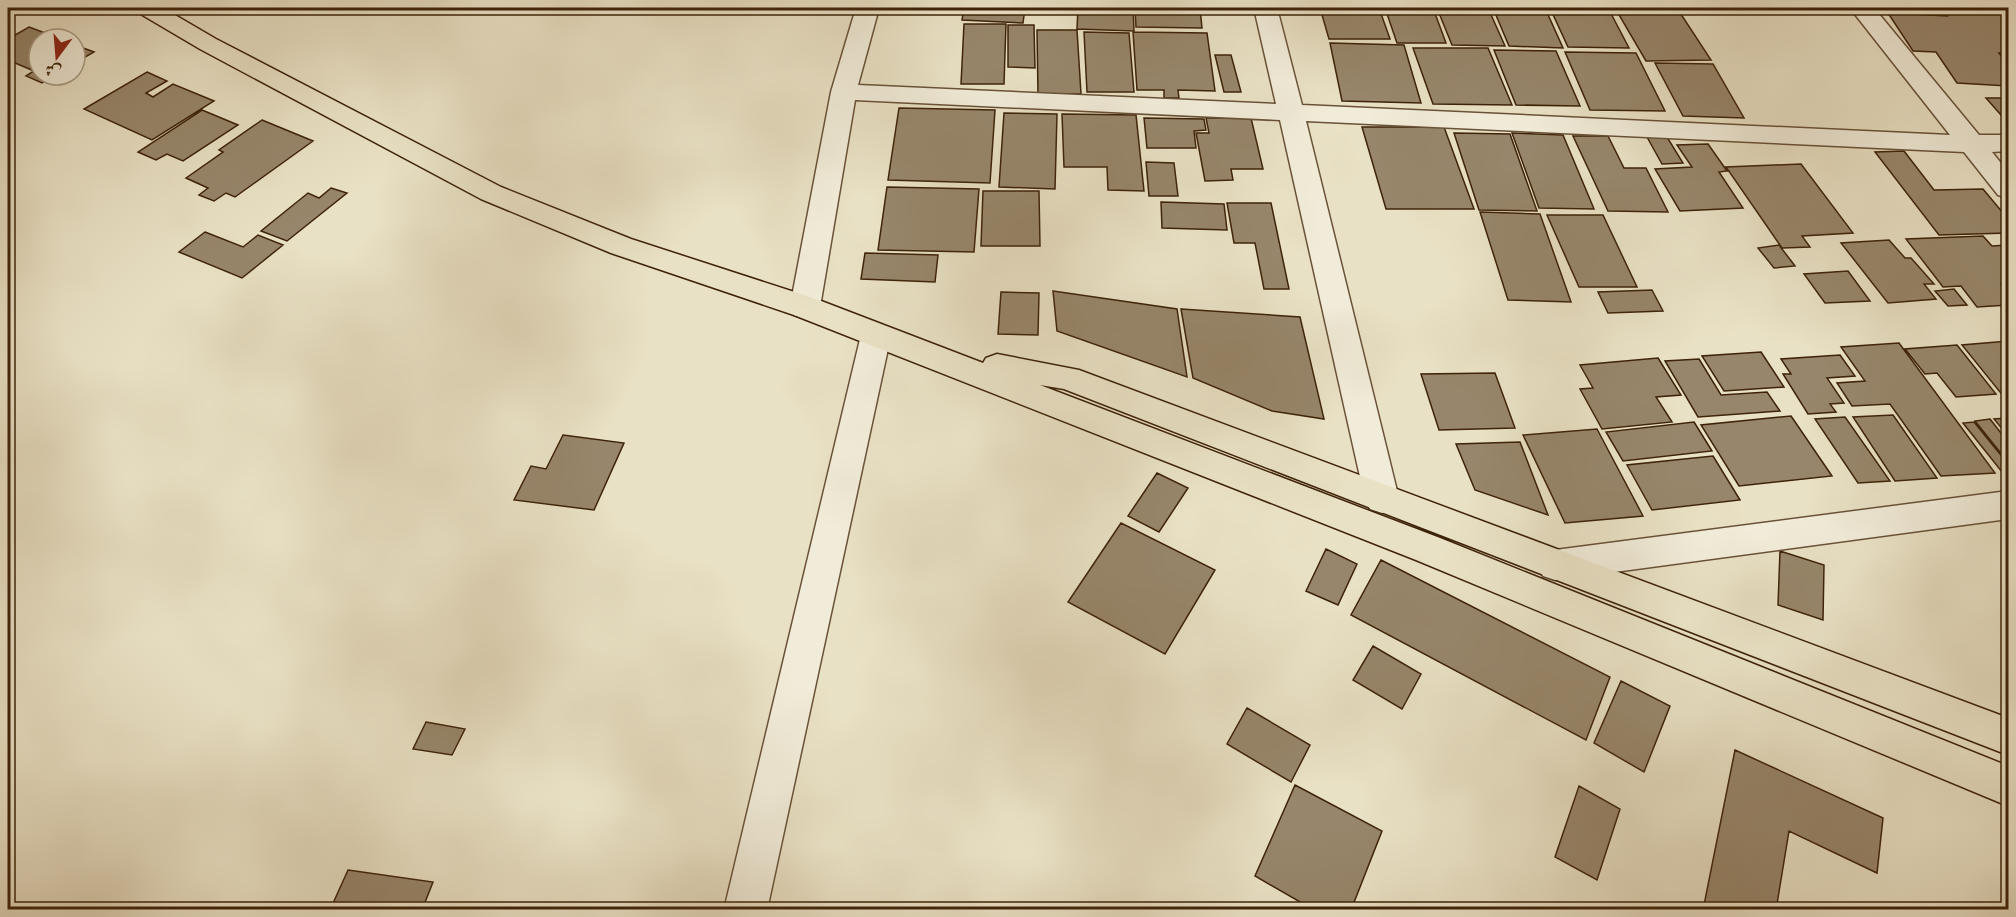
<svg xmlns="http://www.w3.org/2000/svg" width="2016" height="917" font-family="'IM FELL French Canon',Amiri,serif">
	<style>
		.building { fill: #97866b; stroke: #3e2309; stroke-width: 1.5 }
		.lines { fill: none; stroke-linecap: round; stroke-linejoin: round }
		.minor-casing { stroke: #695238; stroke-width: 3 }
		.major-casing { stroke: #3e2309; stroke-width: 3 }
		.minor { fill: #f1ecd9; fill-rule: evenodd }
		.major { fill: #e9e1c5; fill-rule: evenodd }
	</style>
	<rect width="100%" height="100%" fill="#e9e1c5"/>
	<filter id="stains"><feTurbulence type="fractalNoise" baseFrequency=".00333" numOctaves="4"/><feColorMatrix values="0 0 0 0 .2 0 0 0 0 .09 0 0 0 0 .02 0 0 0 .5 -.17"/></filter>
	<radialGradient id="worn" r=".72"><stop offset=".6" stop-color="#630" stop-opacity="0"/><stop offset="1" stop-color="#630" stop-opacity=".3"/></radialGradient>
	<path class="building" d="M964 8H1025L1023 23 962 20Z
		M1078 8H1133L1134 31 1077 29Z
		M1135 8H1200L1202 28 1136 27Z
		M1320 8H1379L1390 39H1329Z
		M1385 8H1433L1446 43H1397Z
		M1437 8H1488L1505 46 1452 45Z
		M1493 8H1545L1563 48 1509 46Z
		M1550 8H1608L1629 48 1568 47Z
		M1615 8H1677L1711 60 1646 61Z
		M1942 10 2008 13V54L1999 53 2008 66V86L1957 83 1936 52 1913 51 1888 13 1947 16Z
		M964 24H1006L1004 84H961Z
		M1008 25H1034L1035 68 1008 67Z
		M29 27 61 39H39V75H55L42 83 26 76 34 71 8 60V39Z
		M1037 30H1077L1081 94H1038Z
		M1084 32 1129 33 1134 92H1087Z
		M1133 32 1207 33 1215 91 1178 90 1179 98H1164V90H1137Z
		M1330 43 1404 45 1421 103 1342 101Z
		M75 45 94 52 75 63Z
		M1413 48H1488L1512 105 1433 104Z
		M1494 50 1556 51 1580 106 1516 105Z
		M1565 52 1636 53 1665 111 1590 110Z
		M1215 55H1231L1241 92H1224Z
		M1655 63 1713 64 1744 118 1683 116Z
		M147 72 167 81 146 93 153 97 173 84 214 101 152 140 84 109Z
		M1986 98H2008V123Z
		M899 108 995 110 990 183 888 180Z
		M202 110 238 125 183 161 167 154 156 160 138 152Z
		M1004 113 1057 114 1055 189 999 187Z
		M1062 114 1136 115 1144 191 1108 190 1107 167H1064Z
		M1144 118 1204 119 1206 130 1194 131 1196 148H1147Z
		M1206 118H1251L1263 169H1231L1233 180 1205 181 1196 133H1209Z
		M262 120 313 141 235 197 226 193 214 201 199 195 208 188 186 178 223 152 219 150Z
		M1362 127H1444L1474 209H1386Z
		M1454 133 1510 134 1537 211 1479 210Z
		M1512 133 1563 135 1594 209 1539 208Z
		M1573 136H1608L1624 168H1646L1668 212 1608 211Z
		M1647 137H1667L1683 163 1662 164Z
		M1708 144 1727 171 1719 172 1743 208 1680 211 1655 169 1692 167 1677 145Z
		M1904 151 1934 190 1983 189 2008 219V233L1939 235 1875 152Z
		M1146 162 1174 163 1178 196H1149Z
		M1801 164 1853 233 1802 236 1810 247 1782 248 1726 167Z
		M887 187 979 189 974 252 878 250Z
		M331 188 347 193 287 241 261 231 308 193 319 198Z
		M983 191H1039L1040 246H981Z
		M1161 202 1224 204 1227 230 1162 228Z
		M1227 203H1271L1289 289H1264L1255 243H1234Z
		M1480 212 1540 214 1571 302 1508 300Z
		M1547 215H1603L1637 287H1579Z
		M205 232 243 247 258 235 283 245 242 278 179 252Z
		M1983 236 1992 246 2008 245V283L2001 284 2008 293V305L1977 307 1961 286 1943 287 1906 239Z
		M1889 240 1905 258H1911L1934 284H1924L1936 299 1888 303 1841 243Z
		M1779 245 1795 266 1774 268 1758 248Z
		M865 253 938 255 935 282 861 279Z
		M1848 271 1870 301 1825 303 1804 274Z
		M1954 289 1967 305 1948 306 1935 291Z
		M1652 290 1663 311 1608 313 1598 292Z
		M1053 291 1177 309 1187 377 1057 331Z
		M1001 292 1039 293 1038 335 998 334Z
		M1181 309 1300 317 1324 419 1272 411 1193 378Z
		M2008 341V402L1962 345Z
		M1899 343 1995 473 1941 476 1890 404 1852 406 1837 383 1865 381 1841 347Z
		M1957 345 1996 394 1956 397 1937 373 1925 374 1905 349Z
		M1761 352 1784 387 1724 391 1702 356Z
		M1840 355 1855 376 1827 378 1844 403 1830 404 1836 412 1808 414 1783 374H1791L1781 359Z
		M1658 358 1681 395 1656 397 1672 422 1602 429 1580 389 1593 388 1580 365Z
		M1699 359 1721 395 1767 392 1780 411 1698 417 1665 361Z
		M1495 373 1515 428 1439 430 1421 374Z
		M1893 415 1937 478 1895 481 1853 417Z
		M1791 416 1832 476 1739 486 1701 425Z
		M1845 417 1890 481 1858 483 1815 419Z
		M2008 418V436L1994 419Z
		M1990 419 2008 442V462L1975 421Z
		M1694 422 1712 451 1623 461 1606 432Z
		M1974 422 2008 464V471L2002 472 1963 423Z
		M1597 429 1643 516 1565 523 1523 435Z
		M563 435 624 443 594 510 514 500 531 466 546 469Z
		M1520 442 1548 515 1475 490 1456 444Z
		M1713 456 1740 500 1652 510 1627 465Z
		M1157 473 1188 488 1159 532 1128 516Z
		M1121 523 1215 570 1165 654 1068 602Z
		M1326 549 1357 564 1338 605 1306 591Z
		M1780 551 1824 565 1823 620 1778 605Z
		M1381 560 1610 677 1586 740 1351 615Z
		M1373 646 1421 674 1402 709 1353 680Z
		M1621 681 1670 706 1644 772 1594 743Z
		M1247 708 1310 745 1291 782 1227 744Z
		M426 722 465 729 452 755 413 749Z
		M1735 750 1883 818 1877 873 1789 831 1776 910H1703Z
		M1295 785 1382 831 1351 910H1314L1255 876Z
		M1579 786 1620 809 1597 880 1555 857Z
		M348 870 433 882 422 910H330Z"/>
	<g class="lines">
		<defs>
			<path id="minor" d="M856 8H879L858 85 1276 104 1254 8H1277L1302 105 1950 135 1850 8H1874L1979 135H2008V151L1992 152 2008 172V198L1998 195 1964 152 1306 121 1399 499 1394 509 1382 513 1370 509 1365 499 1280 120 855 100 820 307 816 315 805 318 794 315 790 307 831 92Z
				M876 324 887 327 891 335 767 910H724L861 335 865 327Z
				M2008 491V519L1555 580 1543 576 1537 565 1543 554 1555 550Z"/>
			<path id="major" d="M135 8H163L216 39 501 187 631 239 816 299 983 363 986 358 997 354 1079 370 2008 718V755L1064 389 1040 385 1440 538 2008 766V806L1416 560 794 315 611 253 481 199 200 49 139 13Z"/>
		</defs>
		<use href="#minor" class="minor-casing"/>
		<use href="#major" class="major-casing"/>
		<use href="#minor" class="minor"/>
		<use href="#major" class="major"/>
	</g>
	<rect width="2016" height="917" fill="none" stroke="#e9e1c5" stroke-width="30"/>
	<rect x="9" y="9" width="1998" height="899" fill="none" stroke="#3e2309" stroke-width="3"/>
	<rect x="15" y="15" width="1986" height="887" fill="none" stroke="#3e2309" stroke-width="1.5"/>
	<g transform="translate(57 57) rotate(196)"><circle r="28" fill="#f1ecd9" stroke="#a99c86" stroke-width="1.5"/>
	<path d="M0-4.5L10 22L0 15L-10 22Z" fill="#8f2418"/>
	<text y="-9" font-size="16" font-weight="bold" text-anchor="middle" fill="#3e2309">ش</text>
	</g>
	<rect width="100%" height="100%" filter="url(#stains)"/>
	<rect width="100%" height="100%" fill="url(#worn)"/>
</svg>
